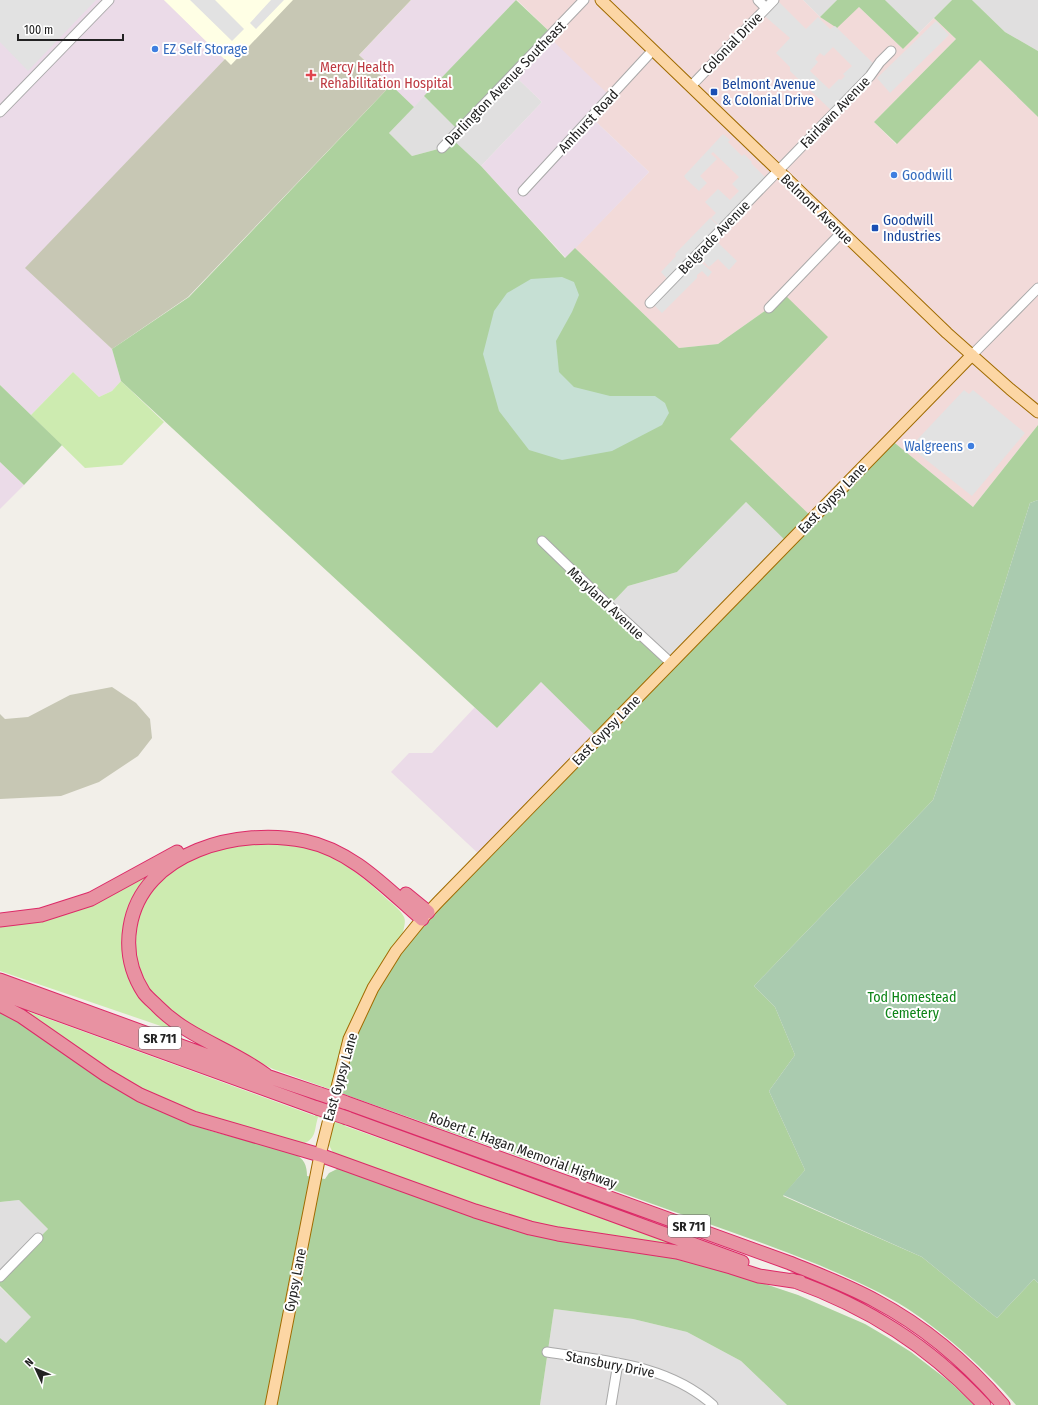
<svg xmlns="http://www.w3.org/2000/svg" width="1038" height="1405" font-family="'Fira Sans Condensed',sans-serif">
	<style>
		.residential { fill: #e0dfdf }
		.commercial { fill: #f2dad9 }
		.industrial { fill: #ebdbe8 }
		.education { fill: #ffffe5 }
		.construction { fill: #c7c7b4 }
		.grass { fill: #cdebb0 }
		.forest { fill: #add19e; fill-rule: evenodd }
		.wetland { fill: #c6e0d4 }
		.cemetery { fill: #aacbaf }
		.parking { fill: #e2e2e2; fill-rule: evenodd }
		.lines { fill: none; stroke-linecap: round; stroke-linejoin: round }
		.minor-casing { stroke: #a9a9a9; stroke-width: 11 }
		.major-casing { stroke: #a06b00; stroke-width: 13 }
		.highway-casing { stroke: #dc2a67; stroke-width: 15 }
		.minor { stroke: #fff; stroke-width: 9 }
		.major { stroke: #fcd6a4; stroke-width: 11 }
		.highway { stroke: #e892a2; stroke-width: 13 }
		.highway-bridge-casing { stroke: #dc2a67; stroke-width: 15; stroke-linecap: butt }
		.highway-bridge { stroke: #e892a2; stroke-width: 13 }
		.shop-dot { fill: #3f7fe0; stroke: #fff; stroke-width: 1.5 }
		.health-dot { fill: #e0444e; stroke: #fff; stroke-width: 1.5 }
		.transit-dot { fill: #1a4fb4; stroke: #fff; stroke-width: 1.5 }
		.labels { text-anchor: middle; stroke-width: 4; stroke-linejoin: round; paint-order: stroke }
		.shield { fill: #fff; stroke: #646464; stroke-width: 1 }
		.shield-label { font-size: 13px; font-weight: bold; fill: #222 }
		.street-label { font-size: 14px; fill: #222; stroke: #fff }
		.shop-label { font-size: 14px; fill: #366cbe; stroke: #fff; text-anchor: start }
		.health-label { font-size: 14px; fill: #be3a42; stroke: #fff; text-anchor: start }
		.transit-label { font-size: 14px; fill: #164399; stroke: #fff; text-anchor: start }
		.park-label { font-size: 14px; fill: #0c8416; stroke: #fff }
	</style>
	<rect width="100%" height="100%" fill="#f2efe9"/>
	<path class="residential" d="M803 0H837L820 17Z
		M885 0H952L919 33Z
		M972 0H1038V51L1005 32Z
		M513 74 542 102 481 166 451 139 442 148 412 156 389 133 424 96 459 130Z
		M746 502 789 543 671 663 609 606 628 586 677 572Z
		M19 1200 48 1229 0 1277V1202Z
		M0 1287 32 1317 6 1344 0 1338Z
		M554 1309 633 1319 687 1332 741 1361 787 1405H540Z"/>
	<path class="commercial" d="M517 0H758L766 8 774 0H803L820 17 835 26 859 7 903 49 934 18 956 39 874 122 896 144 980 60 1038 117V425L973 507 890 439 813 518 730 439 769 308 718 344 679 348 575 248 649 172 591 117 549 37 552 34Z"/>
	<path class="industrial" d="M0 0H164L225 59 26 268 112 349 121 381 112 391 99 397 73 372 31 415 0 385Z
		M411 0H516L414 107 359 55Z
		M549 37 610 96 591 117 649 172 566 258 481 166 542 102 513 74Z
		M0 462 24 485 0 509Z
		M541 682 599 738 482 857 391 772 409 753H432L475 707 497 728Z"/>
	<path class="education" d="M164 0H411L359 55 391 85 323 156Z"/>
	<path class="construction" d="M293 0H411L359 55 391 85 188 297 112 349 25 268 225 59 231 65Z
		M112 687 136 703 150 719 152 738 138 756 99 782 61 796 0 799V714L5 719 28 717 70 695Z"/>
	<path class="grass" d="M73 372 99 397 112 391 121 381 164 422 122 465 85 468 31 415Z
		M259 842C276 843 298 844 314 849 341 859 368 881 389 901 394 905 401 911 404 917 406 921 404 927 403 932L335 1091 273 1069 207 1037 177 1019 146 986 134 954 136 919 149 892 171 870 207 852Z
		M155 868 147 880 127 965 187 1035 0 971V923L16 922Z
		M24 1010 315 1116 317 1108 347 1118 345 1126 687 1248 532 1225 333 1153 329 1145 334 1123 318 1117C314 1130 317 1138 303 1144L220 1121 224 1116 220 1121 194 1112 126 1081 23 1013Z"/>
	<path class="forest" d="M516 0 552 34 459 131 424 96Z
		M837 0H885L919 33 903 49 859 7 837 28 820 17Z
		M952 0H972L1005 32 1038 51V117L980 60 897 144 874 122 956 39 934 18Z
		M391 85 414 107 389 133 412 156 442 148 451 138 481 166 565 258 575 248 679 348 718 344 769 308 783 293 828 337 730 439 813 518 890 439 973 507 1038 425V500L1030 503 975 678 933 800 754 986 775 1007 795 1055 769 1091 805 1170 783 1196 922 1257 997 1318 1034 1279 1038 1283V1405H1016C984 1368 948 1336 908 1309 880 1291 849 1278 819 1265 763 1242 705 1223 647 1202 543 1164 439 1128 335 1091L349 1039 396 951 598 738 541 682 497 728 121 381 112 349 189 297ZM746 502 788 543 672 663 609 606 628 586 677 572Z
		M0 385 62 445 24 485 0 462Z
		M0 1012 21 1023 136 1098 157 1110 211 1131 295 1154C304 1159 307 1165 307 1176L325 1179 329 1173 339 1168 473 1215 701 1263 798 1295 865 1324 887 1337 911 1352 950 1382 974 1405H787L741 1361 687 1332 633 1319 554 1309 540 1405H0V1338L6 1343 31 1317 0 1286V1277L48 1229 19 1200 0 1202Z"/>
	<path class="wetland" d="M562 277 574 282 579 295 572 312 556 341 559 372 574 387 610 396H655L665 403 669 413 662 425 612 451 562 460 529 450 499 411 483 354 494 311 507 293 531 279Z"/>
	<path class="cemetery" d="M1038 500V1283L1034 1279 997 1318 922 1257 783 1195 805 1170 769 1091 795 1055 775 1007 754 986 933 800 975 678 1030 503Z"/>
	<path class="parking" d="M0 0H96L28 71 0 42Z
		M190 0H215L244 29 232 41Z
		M271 0H284L256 29 250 23Z
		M774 0H778L780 3 806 29 818 17 830 29 835 26 876 66 834 113 791 72 790 71V67L776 53 790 38 761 13ZM833 47 852 66 843 74 845 76 841 80 839 79 829 89 810 71 818 62 815 59 820 53 824 56Z
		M936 21 949 35 890 93 877 78Z
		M723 134 730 140 728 142 742 156 744 154 752 162 751 163 769 181 722 228 711 218 716 213 705 202 718 189 730 200 739 191 732 184 739 177 713 152 711 154 717 159 700 176 707 183 699 191 686 179 684 176Z
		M710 218 722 229 713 238 737 261 729 270 718 259 709 267 702 260 701 262 712 272 708 277 702 271 697 275V278L662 313 651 302 670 282 661 272 676 256 675 254Z
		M964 390 969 394 973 390 1025 433 972 496 915 451 919 445 915 442Z"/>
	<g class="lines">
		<defs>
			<path id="minor" d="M758 0 766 8
				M691 86 774 0
				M0 112 109 0
				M442 148 584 0
				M523 191 653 50
				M650 303 870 76 880 62 891 51
				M769 308 842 232
				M972 355 1038 288
				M542 541 604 601 671 663
				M0 1277 38 1238
				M547 1352C605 1361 667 1364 713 1405
				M611 1405 618 1363"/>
			<path id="major" d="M601 0 947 333 1010 389 1038 412
				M271 1405 320 1155 349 1039 373 988 396 951 422 919 439 901 972 355"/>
			<path id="highway" d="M406 894 428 912
				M0 920 41 915 91 899 177 852
				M0 980 225 1062 320 1094
				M0 993 317 1108
				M0 1005 21 1016 106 1075 140 1095 193 1118 320 1155 475 1211 530 1228 558 1234 677 1252 731 1267 759 1276 800 1282
				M266 1075C232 1049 188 1038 157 1006 153 1002 148 998 144 993 131 973 126 951 130 927 142 851 240 827 305 841 353 851 387 889 422 919
				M344 1102 790 1263C819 1275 849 1286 876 1301 925 1327 968 1364 1003 1405
				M347 1118 742 1262
				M792 1280C868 1307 929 1346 984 1405"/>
		</defs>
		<use href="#minor" class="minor-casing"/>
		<use href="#major" class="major-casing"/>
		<use href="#highway" class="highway-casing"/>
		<use href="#minor" class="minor"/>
		<use href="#major" class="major"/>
		<use href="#highway" class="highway"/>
		<defs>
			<path id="highway-bridge" d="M320 1094 344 1102
				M317 1108 347 1118"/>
		</defs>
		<use href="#highway-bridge" class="highway-bridge-casing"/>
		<use href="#highway-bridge" class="highway-bridge"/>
	</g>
	<g class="shop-dot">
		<circle cx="155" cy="49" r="4"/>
		<circle cx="894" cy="175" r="4"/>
		<circle cx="971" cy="446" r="4"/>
	</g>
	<path class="health-dot" d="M309 69h4v4h4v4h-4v4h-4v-4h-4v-4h4z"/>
	<g class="transit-dot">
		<rect x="710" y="88" width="8" height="8" rx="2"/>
		<rect x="871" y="224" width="8" height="8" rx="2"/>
	</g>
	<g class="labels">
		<g class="shield">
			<rect x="139" y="1027" width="42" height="22" rx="3"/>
			<rect x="668" y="1215" width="42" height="22" rx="3"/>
		</g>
		<g class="shield-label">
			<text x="160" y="1043">SR 711</text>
			<text x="689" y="1231">SR 711</text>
		</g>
		<g class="street-label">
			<text transform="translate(732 43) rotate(-46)" y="5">Colonial Drive</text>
			<text transform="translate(505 83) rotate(-46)" y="5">Darlington Avenue Southeast</text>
			<text transform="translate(835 112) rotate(-46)" y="5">Fairlawn Avenue</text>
			<text transform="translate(588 121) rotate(-47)" y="5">Amhurst Road</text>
			<text transform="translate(817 209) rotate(44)" y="5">Belmont Avenue</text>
			<text transform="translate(714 237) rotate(-46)" y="5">Belgrade Avenue</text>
			<text transform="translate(832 498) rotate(-46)" y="5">East Gypsy Lane</text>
			<text transform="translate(606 603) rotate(43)" y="5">Maryland Avenue</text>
			<text transform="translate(606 730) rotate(-46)" y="5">East Gypsy Lane</text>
			<text transform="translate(340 1077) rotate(-74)" y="5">East Gypsy Lane</text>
			<text transform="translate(523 1150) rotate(20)" y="5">Robert E. Hagan Memorial Highway</text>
			<text transform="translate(295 1280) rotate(-79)" y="5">Gypsy Lane</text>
			<text transform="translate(610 1364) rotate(11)" y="5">Stansbury Drive</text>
		</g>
		<g class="shop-label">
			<text x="163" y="54">EZ Self Storage</text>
			<text x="902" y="180">Goodwill</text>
			<text x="963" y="451" text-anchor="end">Walgreens</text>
		</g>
		<g class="health-label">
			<text x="320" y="72">Mercy Health<tspan x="320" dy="16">Rehabilitation Hospital</tspan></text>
		</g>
		<g class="transit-label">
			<text x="722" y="89">Belmont Avenue<tspan x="722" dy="16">&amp; Colonial Drive</tspan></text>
			<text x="883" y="225">Goodwill<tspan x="883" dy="16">Industries</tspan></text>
		</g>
		<g class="park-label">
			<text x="912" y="1002">Tod Homestead<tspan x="912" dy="16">Cemetery</tspan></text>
		</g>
	</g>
	<g transform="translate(36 1369) rotate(314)" stroke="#ffffff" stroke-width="3" paint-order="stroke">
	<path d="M0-3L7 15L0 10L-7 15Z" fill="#222222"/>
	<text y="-6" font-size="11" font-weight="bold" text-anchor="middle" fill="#222222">N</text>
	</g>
	<path d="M18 34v6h105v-6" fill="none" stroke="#222222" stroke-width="2"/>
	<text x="24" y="34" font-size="12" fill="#222222" stroke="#ffffff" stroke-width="3" paint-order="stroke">100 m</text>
</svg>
